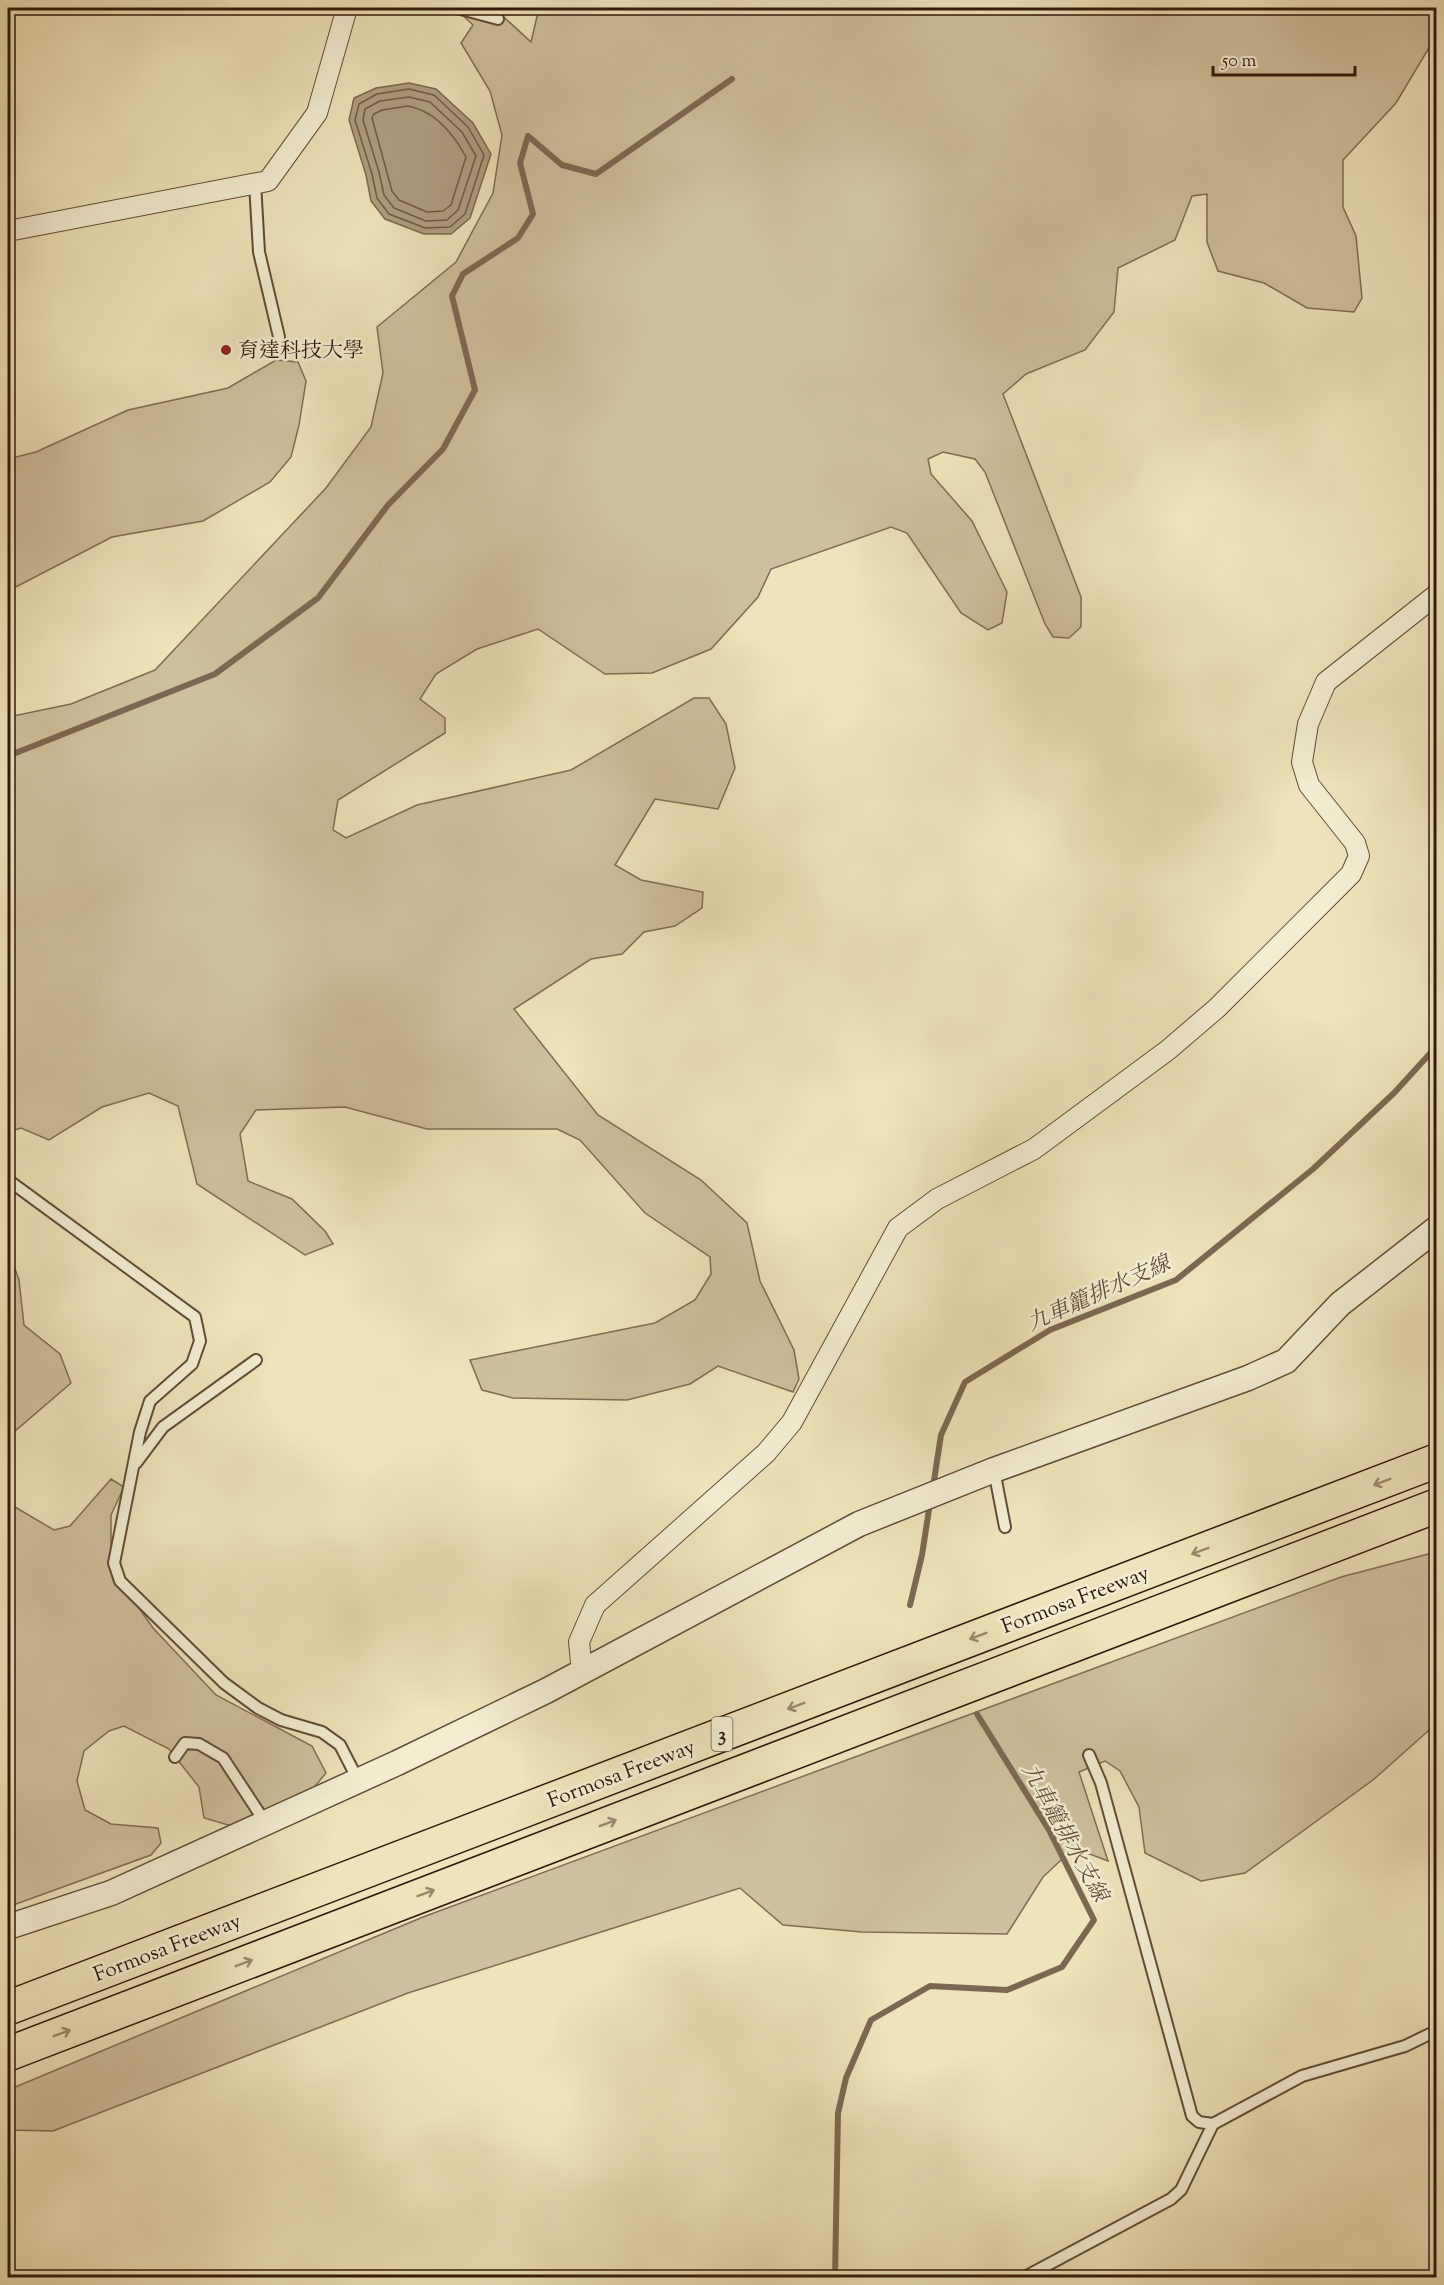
<svg xmlns="http://www.w3.org/2000/svg" width="1444" height="2285" font-family="'Sorts Mill Goudy','Noto Serif TC',serif">
	<style>
		.green { fill: #cec09c; stroke: #806c54; stroke-width: 1.5 }
		.water { fill: #ae9e7f; stroke: #7c6851; stroke-width: 1.5 }
		.lines { fill: none; stroke-linecap: round; stroke-linejoin: round }
		.shore { stroke: #705b46; stroke-width: 1.5 }
		.stream { stroke: #7c6851; stroke-width: 6 }
		.service-casing { stroke: #614b38; stroke-width: 14 }
		.minor-casing { stroke: #614b38; stroke-width: 22 }
		.tertiary-casing { stroke: #614b38; stroke-width: 27 }
		.motorway-casing { stroke: #32180c; stroke-width: 36 }
		.service { stroke: #f4edd2; stroke-width: 10 }
		.minor { stroke: #f4edd2; stroke-width: 20 }
		.tertiary { stroke: #f4edd2; stroke-width: 24 }
		.motorway { stroke: #eee3ba; stroke-width: 33 }
		.oneway { stroke: #99886c }
		.poi-dot { fill: #8f2418; stroke: #f4edd2; stroke-width: 2 }
		.labels { text-anchor: middle; stroke-width: 5; stroke-linejoin: round; paint-order: stroke }
		.shield { fill: #f4edd2; stroke: #6c5847; stroke-width: 1.5 }
		.shield-label { font-size: 20px; font-weight: bold; fill: #32180c }
		.poi-label { font-size: 21px; fill: #32180c; stroke: #f4edd2; text-anchor: start }
		.street-label { font-size: 21px; fill: #32180c; stroke: #f4edd2 }
		.water-label { font-size: 22px; font-style: italic; fill: #644e3a; stroke: #f4edd2 }
	</style>
	<rect width="100%" height="100%" fill="#eee3ba"/>
	<filter id="stains"><feTurbulence type="fractalNoise" baseFrequency=".00333" numOctaves="4"/><feColorMatrix values="0 0 0 0 .2 0 0 0 0 .09 0 0 0 0 .02 0 0 0 .5 -.17"/></filter>
	<radialGradient id="worn" r=".72"><stop offset=".6" stop-color="#630" stop-opacity="0"/><stop offset="1" stop-color="#630" stop-opacity=".3"/></radialGradient>
	<path class="green" d="M458 8H494L531 42 539 8H1436V36L1396 103 1343 160V207L1356 236 1362 298 1354 312 1307 308 1264 283 1218 271 1207 242V194L1192 196 1175 240 1118 268 1114 312 1085 350 1026 374 1003 394 1081 597V627L1069 638 1053 637 1045 624 985 472 975 459 943 452 928 459 931 474 972 521 1007 592 1002 623 988 630 961 613 907 533 891 527 771 569 758 597 711 649 652 673 605 674 538 629 477 649 436 674 420 699 445 718V733L338 800 333 830 346 838 417 805 571 770 694 698H709L726 724 735 768 718 809 655 799 615 865 641 880 703 892 702 908 675 926 644 932 622 954 591 959 514 1009 598 1115 701 1180 747 1223 760 1281 794 1350 799 1379 793 1392 718 1366 690 1384 627 1400 513 1398 482 1390 470 1360 655 1323 695 1300 711 1274 710 1257 645 1213 580 1140 557 1129H427L345 1107 256 1110 240 1134 248 1181 292 1199 325 1231 333 1244 305 1255 197 1184 178 1106 149 1093 102 1107 49 1140 21 1128 8 1132V717L71 704 155 670 326 488 371 427 383 373 377 327 456 262 493 193 502 135 490 91 461 43 473 25 457 10Z
		M276 360 298 362 306 381 299 425 291 457 270 482 203 521 112 537 8 591V459L36 452 128 410 228 388Z
		M8 1249 19 1280 24 1325 60 1354 71 1383 8 1437Z
		M111 1479 124 1487 111 1515V1547L127 1591 153 1628 216 1695 312 1746 326 1773 295 1810 235 1827 204 1818 199 1787 169 1749 124 1726 109 1731 84 1751 77 1781 85 1810 111 1824 158 1828 161 1843 151 1855 8 1907V1505L15 1507 54 1530 70 1526Z
		M1436 1552V1724L1373 1780 1245 1873 1201 1881 1145 1853 1139 1807 1120 1771 1105 1761 1079 1772 1108 1861 1074 1848 1043 1877 1007 1934 862 1932 783 1925 740 1888 408 1993 53 2131 8 2130V2090L423 1917 1341 1577Z"/>
	<path class="water" d="M409 83 436 89 473 123 491 154 470 218 451 234H424L385 219 371 201 366 175 349 120 354 98 376 88Z"/>
	<g class="lines">
		<path class="shore" d="M409 89 434 95 468 127 484 155 465 214 450 227 425 228 389 214 377 198 372 174 355 120 359 104 377 94Z
			M409 97 430 102 462 132 476 156 458 210 447 220 426 221 394 208 384 195 379 172 363 120 365 109 380 101Z
			M408 106C435 111 453 133 466 157L451 205 443 211 427 212 399 200 392 191 372 118 374 114 382 110Z"/>
		<path class="stream" d="M8 756 215 674 318 598 388 505 443 449 475 390 452 296 463 274 518 238 533 214 520 163 528 136 562 165 596 174 732 79
			M933 1487 941 1435 965 1382 1050 1330 1176 1280 1313 1169 1394 1093 1436 1047
			M910 1605 922 1555 930 1503
			M835 2278 838 2113 846 2078 871 2020 930 1986 1007 1990 1062 1967 1094 1920 1049 1830 977 1714"/>
		<defs>
			<path id="service" d="M457 8 498 19
				M255 183 259 252 279 337
				M8 1180 195 1317 200 1341 192 1364 150 1401 140 1432 114 1563 120 1581 224 1683 258 1708 281 1720 322 1732 340 1745 358 1780
				M136 1463 163 1427 256 1360
				M994 1470 1005 1527
				M1089 1755 1101 1783 1192 2116 1199 2122 1213 2124 1302 2076 1405 2046 1436 2031
				M175 1757 185 1743 199 1744 223 1758 265 1822
				M1023 2278 1171 2199 1181 2190 1213 2124"/>
			<path id="minor" d="M8 231 268 181 317 113 347 8
				M582 1672 579 1642 595 1605 766 1453 792 1422 898 1228 937 1199 1034 1149 1168 1050 1217 1008 1351 874 1359 856 1355 843 1309 785 1302 762 1308 724 1326 682 1436 595"/>
			<path id="tertiary" d="M8 1927 111 1893 397 1763 546 1691 859 1524 994 1470 1248 1378 1286 1361 1340 1304 1436 1229"/>
			<path id="motorway" d="M8 2008 1436 1461
				M8 2054 1436 1506"/>
		</defs>
		<use href="#service" class="service-casing"/>
		<use href="#minor" class="minor-casing"/>
		<use href="#tertiary" class="tertiary-casing"/>
		<use href="#motorway" class="motorway-casing"/>
		<use href="#service" class="service"/>
		<use href="#minor" class="minor"/>
		<use href="#tertiary" class="tertiary"/>
		<use href="#motorway" class="motorway"/>
	</g>
	<defs><path id="oneway-shaft" d="M-6 0H5M1.5-3L5.5 0L1.5 3" fill="none" stroke-width="1.6" stroke-linecap="round" stroke-linejoin="round" transform="scale(1.5)"/></defs>
	<g class="oneway">
		<use href="#oneway-shaft" transform="translate(1382 1482) rotate(159)"/>
		<use href="#oneway-shaft" transform="translate(1200 1551) rotate(159)"/>
		<use href="#oneway-shaft" transform="translate(978 1636) rotate(159)"/>
		<use href="#oneway-shaft" transform="translate(796 1706) rotate(159)"/>
		<use href="#oneway-shaft" transform="translate(608 1823) rotate(-21)"/>
		<use href="#oneway-shaft" transform="translate(426 1893) rotate(-21)"/>
		<use href="#oneway-shaft" transform="translate(244 1963) rotate(-21)"/>
		<use href="#oneway-shaft" transform="translate(62 2033) rotate(-21)"/>
	</g>
	<circle class="poi-dot" cx="226" cy="350" r="6"/>
	<g class="labels">
		<rect class="shield" x="711.5" y="1717" width="21" height="34" rx="4.5"/>
		<g class="shield-label">
			<text x="722" y="1741">3</text>
		</g>
		<g class="poi-label">
			<text x="238" y="357">育達科技大學</text>
		</g>
		<g class="street-label">
			<text transform="translate(1075 1599) rotate(-21)" y="7">Formosa Freeway</text>
			<text transform="translate(621 1773) rotate(-21)" y="7">Formosa Freeway</text>
			<text transform="translate(167 1947) rotate(-21)" y="7">Formosa Freeway</text>
		</g>
		<g class="water-label">
			<text transform="translate(1098 1292) rotate(-24)" y="8">九車籠排水支線</text>
			<text transform="translate(1066 1832) rotate(61)" y="8">九車籠排水支線</text>
		</g>
	</g>
	<rect width="1444" height="2285" fill="none" stroke="#eee3ba" stroke-width="30"/>
	<rect x="9" y="9" width="1426" height="2267" fill="none" stroke="#32180c" stroke-width="3"/>
	<rect x="15" y="15" width="1414" height="2255" fill="none" stroke="#32180c" stroke-width="1.5"/>
	<path d="M1213 66v9h142v-9" fill="none" stroke="#32180c" stroke-width="3"/>
	<text x="1222" y="66" font-size="18" fill="#32180c" stroke="#f4edd2" stroke-width="4.5" paint-order="stroke">50 m</text>
	<rect width="100%" height="100%" filter="url(#stains)"/>
	<rect width="100%" height="100%" fill="url(#worn)"/>
</svg>
